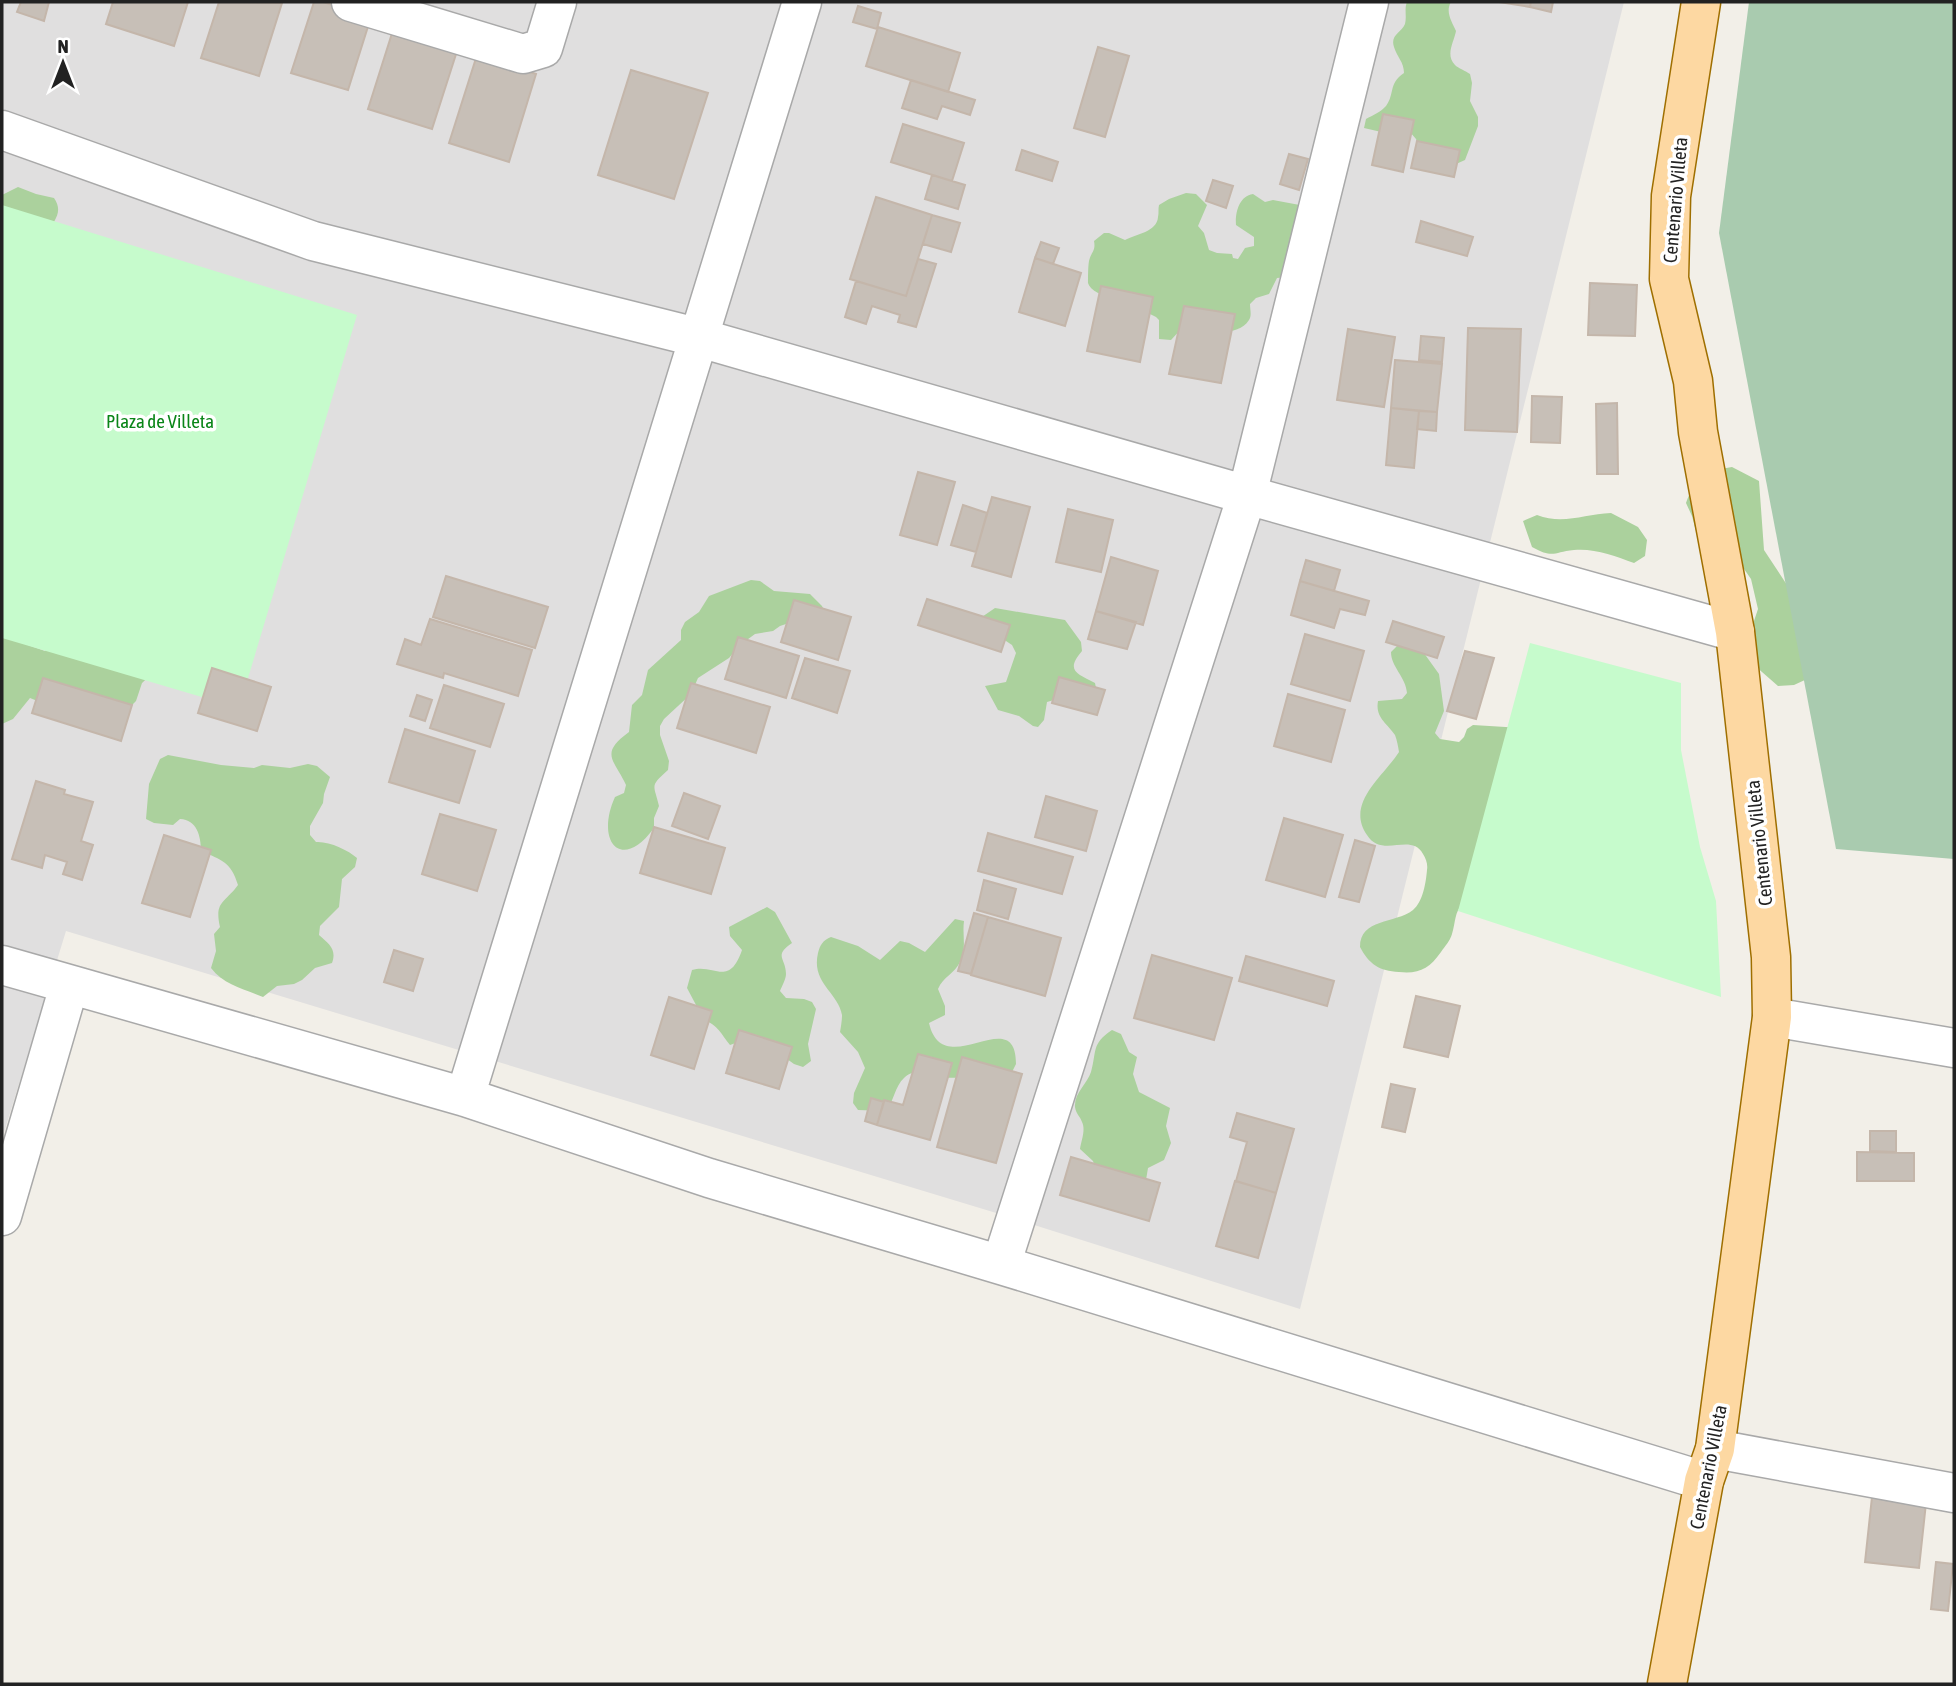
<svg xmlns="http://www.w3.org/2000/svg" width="1956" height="1686" font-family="'Asap Condensed',sans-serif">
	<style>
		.residential { fill: #e0dfdf }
		.forest { fill: #abd19d }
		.cemetery { fill: #a9cbaf }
		.park { fill: #c6fbcc }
		.building { fill: #c7bfb7; stroke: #c4b6aa; stroke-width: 2 }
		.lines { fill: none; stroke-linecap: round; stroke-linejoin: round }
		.minor-casing { stroke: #a9a9a9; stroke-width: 41 }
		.major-casing { stroke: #9f6f00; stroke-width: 41 }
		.minor { stroke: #fff; stroke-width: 38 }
		.major { stroke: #fdd8a2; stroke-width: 38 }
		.labels { text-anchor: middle; stroke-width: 7; stroke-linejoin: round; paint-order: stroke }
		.street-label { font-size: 19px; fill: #222; stroke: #fff }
		.park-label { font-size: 19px; fill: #0a8518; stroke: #fff }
	</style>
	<rect width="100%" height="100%" fill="#f2efe8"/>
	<path class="residential" d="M2 2H1624L1300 1309 993 1212 66 931 2 1139Z"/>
	<path class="forest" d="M1407 2H1451C1445 12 1452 22 1456 31 1454 42 1445 55 1455 65 1458 68 1466 71 1470 74L1472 83 1470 101 1478 117V126L1465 160 1456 164 1423 156 1416 139 1410 132 1390 134 1364 128 1366 119C1373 115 1381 112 1386 106 1395 94 1388 84 1404 73 1404 62 1397 57 1394 47 1390 35 1401 33 1405 24 1407 16 1404 9 1407 2Z
		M18 187 36 194 54 198C60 207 59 213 54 222L2 246V195Z
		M1186 193 1196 194 1207 205 1198 226 1204 233 1209 250 1217 253 1232 254 1233 258 1238 259 1245 248 1254 246V237L1236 225C1235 213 1239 196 1253 194L1265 202 1273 200 1305 206 1287 277 1277 278 1269 294 1256 298 1250 304C1250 309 1252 316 1249 320 1236 340 1202 329 1183 327L1171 340 1159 339V320L1156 317C1143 309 1091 297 1088 283 1088 279 1088 266 1089 261 1091 252 1096 251 1094 241L1104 233H1109L1125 240C1136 234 1157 232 1158 217 1159 213 1158 209 1159 205L1169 199Z
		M1732 467 1759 481 1764 550 1789 588 1807 679 1794 685 1778 686 1754 665 1748 639 1758 609 1751 579 1742 566 1696 531 1692 516 1686 503C1693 482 1709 470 1732 467Z
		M1611 513 1638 527 1647 540 1645 556 1634 563C1615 556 1594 548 1574 550 1553 552 1554 559 1532 547L1523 521 1537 515C1563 525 1585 514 1611 513Z
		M751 580 760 581 774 591 810 594 822 606 826 615 795 621 780 626 773 631 755 634 740 645 729 658 698 678 691 694 664 719 660 726V735L669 761 668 770C649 787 654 784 659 806L654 818V828C621 873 595 841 615 797L624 793 626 785C614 759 599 754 629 732L632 705 642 695 648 670 681 640V630L685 622 699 612 709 596Z
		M995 608 1065 620 1081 642 1082 651C1065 671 1077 673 1095 683L1096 688 1047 702 1044 720 1038 727 1033 726 1019 716 998 710 985 686 1006 682 1016 653 1012 645 976 621Z
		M2 636 45 651 58 640 155 671 142 683 136 701 130 707 55 708 30 698 13 719 2 724Z
		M1397 646 1421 649 1439 674 1444 711 1435 733 1440 739 1459 742 1464 737 1467 729 1473 725 1522 728 1463 903C1454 913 1456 921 1452 934 1450 941 1445 946 1441 952 1429 969 1419 974 1399 972 1379 971 1369 964 1360 947 1360 918 1395 924 1413 910 1423 902 1426 882 1427 870 1428 864 1426 859 1423 854 1411 832 1382 859 1367 835 1345 803 1383 777 1399 752 1398 746 1397 740 1395 735 1387 723 1375 718 1378 701L1402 699 1407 693C1406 677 1391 667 1391 652Z
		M168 755 221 765 254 768 262 765 290 768 308 764 317 766 330 777 324 794 323 803 310 826V835L316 842C329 841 348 850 357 858L355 867 342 879 339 907 320 926 319 935C329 944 337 949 332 963L315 968 302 980 294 984 277 986 263 997C244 989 224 985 211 968L216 951 214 934 220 927C214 901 225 903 238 885 231 862 222 860 201 851 201 836 197 820 180 819L173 825 154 823 146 819 149 784 160 759Z
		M767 907 775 912 792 943C773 956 786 958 786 974 786 979 782 986 780 991L786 998 804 999 812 1002 816 1009 808 1044 811 1061 803 1067 794 1064 780 1054 747 1039 730 1045C721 1034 718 1025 704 1020L687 988 692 970C714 963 729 988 742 950L730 936 729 927Z
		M955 919 964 921C962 935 967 949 960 962 955 973 943 977 938 989L945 1006V1015L929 1023C943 1084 1016 1001 1016 1064L1012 1072C989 1074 962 1080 940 1077 928 1075 915 1067 904 1078 895 1086 894 1101 886 1111L858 1110 853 1103 854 1093 865 1068 858 1052 840 1032C841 1027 842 1020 842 1015 838 992 811 983 818 953 820 945 823 940 831 937L858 946 880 960 900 941 909 943 925 952Z
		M1112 1030 1121 1034 1129 1052 1137 1057 1133 1074 1139 1092 1170 1108 1166 1126 1171 1143 1164 1160 1148 1168 1145 1186 1098 1178 1093 1161 1080 1149C1081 1141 1086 1130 1082 1122 1080 1116 1076 1114 1075 1107 1074 1093 1087 1084 1091 1072 1097 1051 1091 1044 1112 1030Z"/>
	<path class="cemetery" d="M1749 2H1954V859L1836 849 1719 233Z"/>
	<path class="park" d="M2 205 357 315 239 708 2 638Z
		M1530 643 1681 683V750L1700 847 1716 901 1721 997 1458 911Z"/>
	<path class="building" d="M21 2H49L44 21 17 12Z
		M113 2H188L174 46 106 24Z
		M219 2 282 3 259 76 201 58Z
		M314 2H323L371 17 348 90 291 73Z
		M1499 2H1531L1530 7Z
		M1531 2H1553L1551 12 1530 7Z
		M858 6 881 13 877 29 853 22Z
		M394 27 458 48 432 129 368 109Z
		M878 27 960 53 948 92 866 66Z
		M1098 47 1129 56 1105 137 1074 128Z
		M477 55 536 74 509 162 449 143Z
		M631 70 708 93 674 199 598 175Z
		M911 80 975 100 970 115 942 106 937 119 902 108Z
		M1383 114 1414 120 1403 172 1372 165Z
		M903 124 964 143 952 181 891 162Z
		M1417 141 1460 150 1454 177 1411 168Z
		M1022 150 1058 162 1052 181 1016 170Z
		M1289 154 1308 159 1299 190 1280 184Z
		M932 175 965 185 958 209 925 199Z
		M1213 180 1233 186 1226 208 1206 201Z
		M876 197 932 215 906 296 850 279Z
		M932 215 960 223 951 252 923 244Z
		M1421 221 1473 237 1467 256 1416 242Z
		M1041 242 1059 248 1053 264 1035 258Z
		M1035 258 1081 273 1065 326 1019 312Z
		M918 259 936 264 916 327 898 322 900 315 872 306 866 324 845 317 856 281 906 296Z
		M1590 283 1637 285 1635 336 1588 335Z
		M1101 286 1153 297 1140 362 1087 351Z
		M1184 306 1235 314 1221 383 1169 374Z
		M1468 328 1521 329 1517 432 1465 430Z
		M1348 329 1395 337 1384 407 1337 400Z
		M1421 336 1444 338 1442 362 1419 360Z
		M1395 360 1442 364 1437 412 1391 408Z
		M1532 396 1562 397 1560 443 1531 442Z
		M1617 403 1618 474H1597L1596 404Z
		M1391 408 1419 411 1414 468 1386 465Z
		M1419 411 1437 412 1436 431 1417 429Z
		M918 472 955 482 937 545 900 535Z
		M992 497 1030 507 1011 577 972 566Z
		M963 505 987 513 976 552 951 545Z
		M1068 509 1113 520 1101 572 1056 562Z
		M1111 557 1158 571 1143 625 1096 611Z
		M1306 560 1340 570 1334 591 1300 581Z
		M446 576 548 607 535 648 433 617Z
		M1300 581 1369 601 1365 615 1340 609 1334 628 1291 615Z
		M927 599 1010 625 1001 652 918 625Z
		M794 600 851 617 838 660 781 642Z
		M1096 611 1136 622 1127 649 1088 639Z
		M430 619 532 650 518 696 444 673 443 678 397 664 405 639 421 645Z
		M1393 621 1444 637 1437 658 1386 642Z
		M1305 634 1364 651 1350 701 1291 684Z
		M738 637 799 656 786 698 725 679Z
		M1465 651 1494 658 1476 719 1447 711Z
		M805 658 850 671 837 713 792 698Z
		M212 668 271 687 257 731 198 713Z
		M1059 677 1105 690 1097 715 1052 703Z
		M43 678 132 705 121 741 32 713Z
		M691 683 770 707 756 753 677 728Z
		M444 685 504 704 490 747 430 728Z
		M1288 694 1345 710 1331 762 1274 746Z
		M417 695 432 700 425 721 410 716Z
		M405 729 475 751 459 803 389 782Z
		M36 781 65 790 64 794 93 802 81 841 93 845 82 880 63 874 67 862 45 855 42 868 12 859Z
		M684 793 720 806 708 839 672 826Z
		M1046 796 1097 811 1086 851 1035 837Z
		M440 814 496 830 477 891 422 874Z
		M1284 818 1343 835 1325 897 1266 880Z
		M654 827 725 848 711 894 640 873Z
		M988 833 1073 857 1062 894 978 871Z
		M164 835 211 850 190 917 142 903Z
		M1355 840 1375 846 1359 902 1339 897Z
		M984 880 1016 889 1008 919 977 910Z
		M974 913 988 917 971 974 958 971Z
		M988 917 1061 938 1045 996 971 975Z
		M394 950 423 959 413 991 384 982Z
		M1152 955 1232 978 1214 1040 1134 1018Z
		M1246 956 1334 981 1327 1006 1239 981Z
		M1416 996 1460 1006 1448 1057 1404 1047Z
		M669 997 712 1011 694 1069 651 1055Z
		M739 1030 792 1047 779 1089 726 1073Z
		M918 1054 952 1063 930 1140 877 1125 884 1100 903 1105Z
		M962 1057 1022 1074 996 1163 937 1147Z
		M1391 1084 1415 1089 1405 1132 1382 1127Z
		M871 1098 884 1102 877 1125 865 1121Z
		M1237 1113 1294 1129 1276 1193 1236 1181 1247 1142 1230 1137Z
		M1870 1131H1896V1152L1870 1151Z
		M1857 1152 1914 1153V1181H1857Z
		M1071 1157 1160 1183 1149 1221 1060 1195Z
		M1235 1181 1276 1193 1258 1258 1216 1246Z
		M1872 1497 1926 1503 1919 1568 1865 1562Z
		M1936 1562 1953 1564 1948 1611 1931 1609Z"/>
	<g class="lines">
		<defs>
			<path id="minor" d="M351 2 523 54 543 48 557 2
				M2 130 313 241 700 338 1247 495 1735 632
				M2 965 465 1097 709 1178 1001 1265 1704 1481
				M1772 1017 1954 1048
				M465 1097 802 2
				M2 1216 69 986
				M1001 1265 1247 495 1369 2
				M1715 1449 1954 1493"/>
			<path id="major" d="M1667 1684 1704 1481 1715 1449 1772 1017 1771 957 1735 632 1698 432 1693 381 1669 279 1671 196 1701 2"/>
		</defs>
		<use href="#minor" class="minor-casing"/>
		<use href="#major" class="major-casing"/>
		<use href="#minor" class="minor"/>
		<use href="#major" class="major"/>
	</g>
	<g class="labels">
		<g class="street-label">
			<text transform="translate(1675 200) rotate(-85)" y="7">Centenario Villeta</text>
			<text transform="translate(1759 843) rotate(-96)" y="7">Centenario Villeta</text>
			<text transform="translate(1708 1467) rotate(-79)" y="7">Centenario Villeta</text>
		</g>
		<g class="park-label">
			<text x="160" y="428">Plaza de Villeta</text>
		</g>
	</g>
	<rect width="1956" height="1686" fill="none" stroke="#222222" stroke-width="7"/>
	<g transform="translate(63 63)" stroke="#ffffff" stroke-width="5" paint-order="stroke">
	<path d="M0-5L12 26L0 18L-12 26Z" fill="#222222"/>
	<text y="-10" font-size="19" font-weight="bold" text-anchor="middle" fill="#222222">N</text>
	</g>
</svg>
